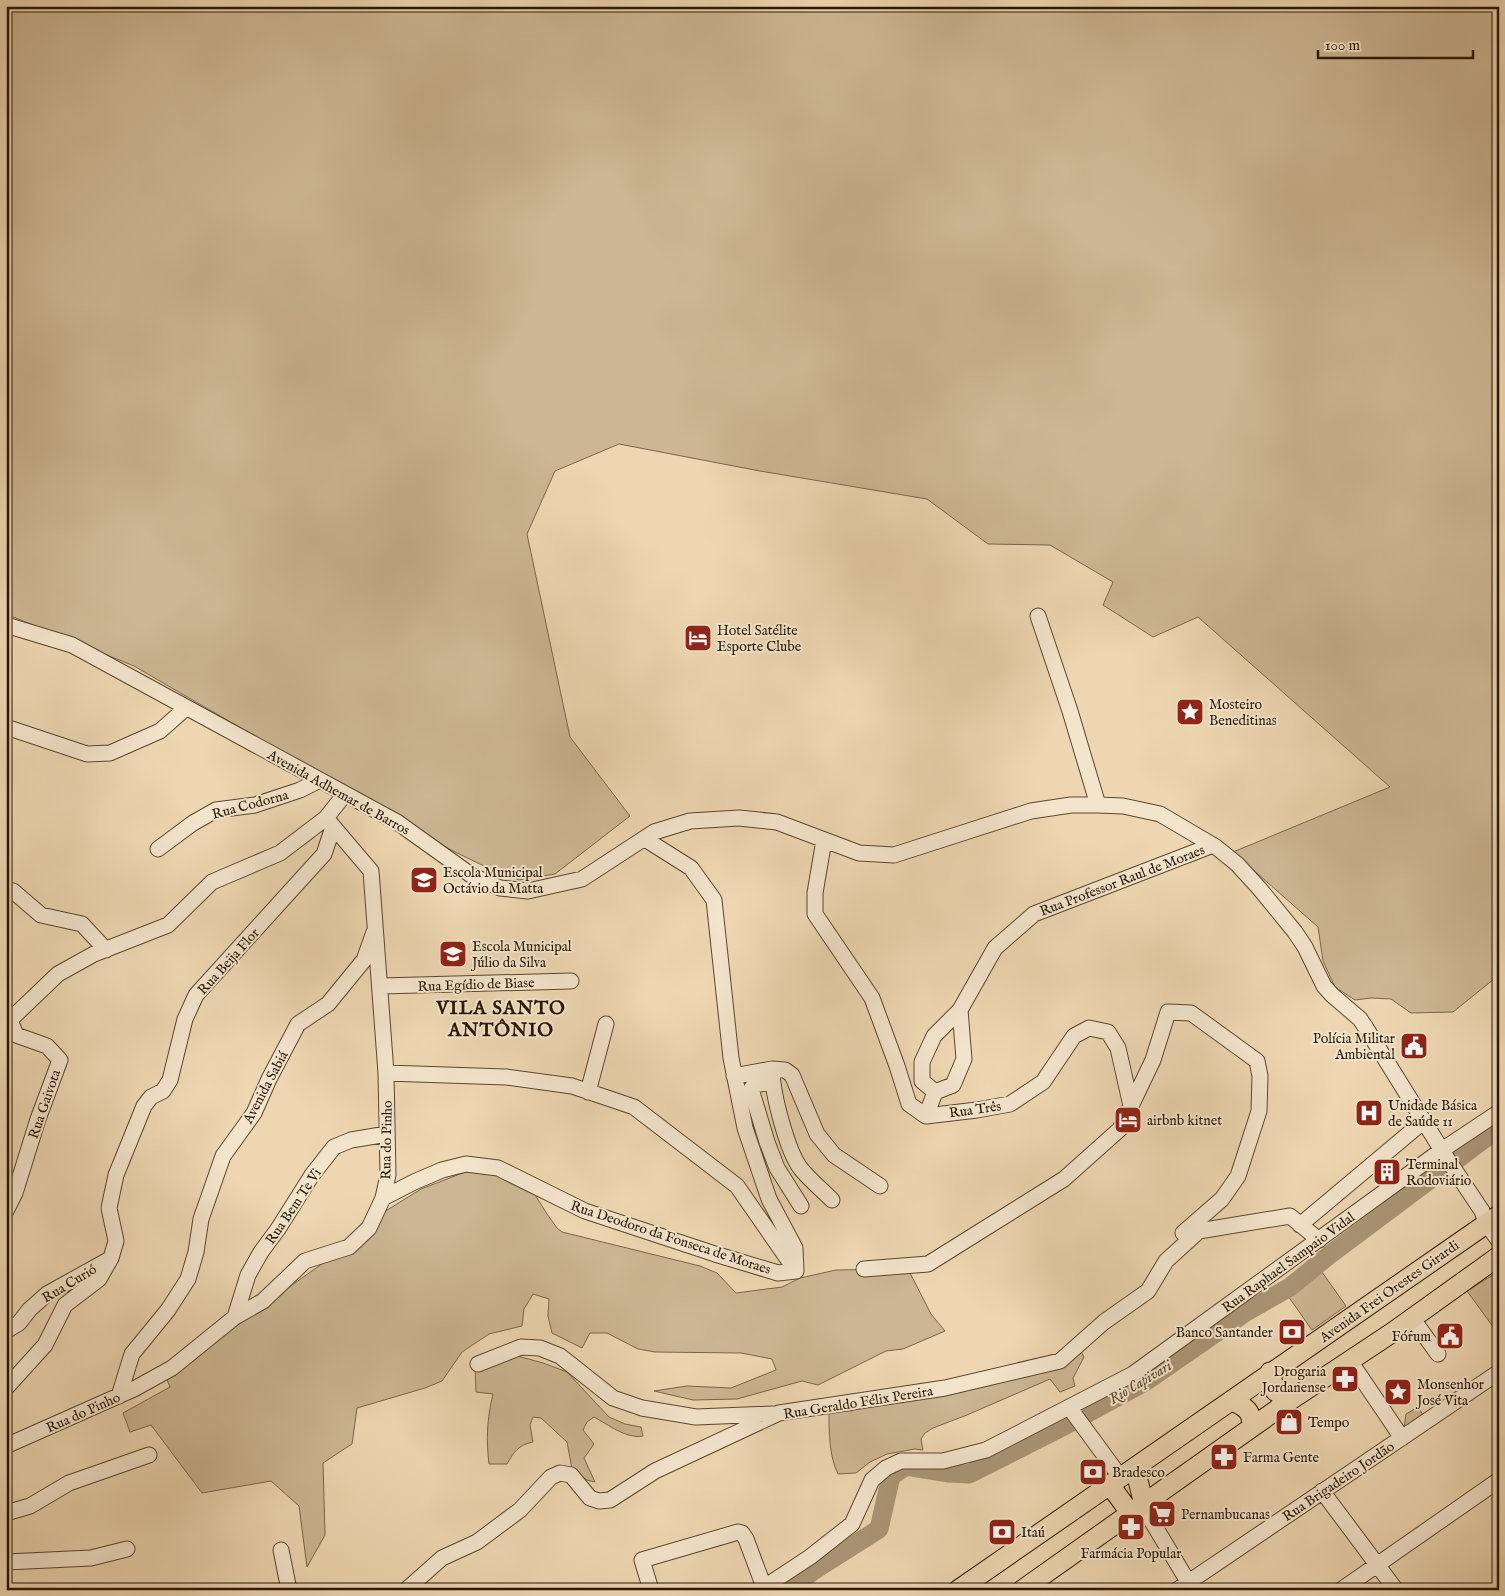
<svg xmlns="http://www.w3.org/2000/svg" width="1505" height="1596" font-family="'IM FELL English',serif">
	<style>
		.green { fill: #ccb693; stroke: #7a664a }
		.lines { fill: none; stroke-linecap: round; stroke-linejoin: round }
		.river { stroke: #aa9575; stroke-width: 19 }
		.minor-casing { stroke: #5a472d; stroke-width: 17 }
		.major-casing { stroke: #291701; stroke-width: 21 }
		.minor { stroke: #f3e4cc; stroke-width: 15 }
		.major { stroke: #edd6b1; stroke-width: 19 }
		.labels { text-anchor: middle; stroke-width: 4; stroke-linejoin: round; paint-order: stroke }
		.poi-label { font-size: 14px; fill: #291701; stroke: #f3e4cc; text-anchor: start }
		.street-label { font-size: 14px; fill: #291701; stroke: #f3e4cc }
		.water-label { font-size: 15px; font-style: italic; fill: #5d492f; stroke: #f3e4cc }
		.district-label { font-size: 19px; font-weight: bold; letter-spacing: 1px; fill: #291701; stroke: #f3e4cc }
	</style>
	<rect width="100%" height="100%" fill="#edd6b1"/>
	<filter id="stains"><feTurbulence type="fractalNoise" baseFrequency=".004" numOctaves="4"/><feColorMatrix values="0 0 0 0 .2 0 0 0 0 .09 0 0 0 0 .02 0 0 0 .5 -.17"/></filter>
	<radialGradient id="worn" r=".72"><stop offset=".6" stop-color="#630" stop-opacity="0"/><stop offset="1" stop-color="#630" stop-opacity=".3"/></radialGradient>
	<path class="green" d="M6 6H1499V975L1453 1012 1411 1013 1391 999 1371 998 1355 1000 1335 987 1323 961 1318 927 1233 852 1390 787 1198 617 1153 637 1103 605 1113 582 1050 545 988 544 927 499 760 471 619 444 555 471 527 534 570 737 630 816 555 874 519 880 486 867 453 851 134 666 6 614Z
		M465 1172 498 1174 532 1190 547 1214 557 1228 562 1232 700 1266 717 1273 736 1293 782 1287 800 1278 836 1270 901 1269 910 1273 931 1314 945 1331 903 1349 886 1351 818 1385 802 1381 737 1399 693 1400 654 1391 687 1386 731 1388 776 1370 772 1359 741 1353 655 1352 638 1349 607 1333H590L582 1348 552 1333 548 1316 549 1299 533 1294 524 1309 522 1326 489 1334 462 1352 442 1381 425 1388 357 1408 352 1444 323 1463 325 1535 307 1567 299 1506 271 1481 202 1493 151 1425 130 1432 123 1413 170 1387 165 1375 326 1261 384 1212 421 1189Z
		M1499 1271V1335L1467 1291Z
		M1322 1272 1346 1306 1312 1330 1288 1296Z
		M1078 1346 1084 1357 1073 1378 1075 1386 1060 1392 1050 1379 967 1415 933 1428 925 1433 921 1439 923 1450 915 1449 887 1454 870 1462 856 1473 838 1474C829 1456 829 1432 829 1412L852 1411 855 1404 1038 1371Z
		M503 1352 543 1363 567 1372 609 1417 625 1424 641 1427 643 1436C626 1439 609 1425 594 1417L587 1422 583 1430 594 1444 584 1458 595 1482 587 1480 572 1469 567 1442 541 1418 533 1417 530 1425 533 1442C518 1445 514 1452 507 1464H489C486 1439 487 1419 493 1394L476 1392 475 1366Z
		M1418 1407 1423 1415 1404 1428 1406 1414Z"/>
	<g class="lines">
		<path class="river" d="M787 1590 813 1571 879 1529 891 1476 906 1466 949 1473 969 1474 1066 1425 1145 1382 1246 1312 1290 1287 1328 1256 1499 1128"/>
		<defs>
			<path id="minor" d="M1038 616 1070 711 1098 805
				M6 625 72 645 397 822 471 875 500 888 528 891 582 879 654 832 690 821 739 818 777 822 859 853 894 855 1031 811 1071 805H1098L1123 806 1160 814 1216 847 1237 864 1259 888 1295 932 1305 947 1324 986 1332 995 1360 1019 1366 1028 1446 1157 1482 1211 1486 1223 1499 1241
				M6 727 87 754 110 753 160 731 186 708
				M645 839 691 868 714 900 731 1058 745 1128 769 1199 795 1248 796 1271
				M824 840 815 893V914L872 998 897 1066 909 1104 926 1116 977 1110 1010 1104 1043 1082 1074 1036 1089 1028 1108 1032 1118 1048 1131 1106
				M158 849 193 823 216 810 255 805 300 790 320 780
				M6 890 13 891 41 915 82 924 106 950
				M381 986 571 981
				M10 1020 58 974 94 954 168 925 212 882 280 853 326 818 345 794
				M772 1072C773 1095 787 1151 801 1169 810 1180 822 1190 832 1200
				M386 1073 506 1077 572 1086 634 1107 737 1186 796 1271
				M734 1076 772 1069 785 1070 792 1075 817 1134 834 1155 880 1186
				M772 1082 754 1085 751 1089 767 1142 777 1168 801 1206
				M588 1092 606 1024
				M935 1092 922 1081V1062L934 1036 960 1010 995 948 1034 914 1213 845
				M926 1116 935 1092 953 1085 964 1059 960 1010
				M383 1198 414 1182 442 1170 466 1164 498 1168 585 1211 715 1254 778 1273 796 1271
				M6 1211 15 1193 38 1119 60 1060 47 1046 16 1035 10 1020
				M1300 1225 1424 1121
				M864 1269 928 1264 1064 1179 1120 1129 1153 1060 1168 1012 1191 1013 1257 1061 1260 1076 1259 1111 1238 1176 1222 1199 1183 1233
				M235 1317 248 1275 261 1252 278 1229 312 1175 334 1147 351 1140 387 1134
				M1412 1318 1438 1354
				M6 1331 19 1323 30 1309 47 1294 110 1259
				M1350 1361 1402 1438
				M478 1364 521 1347 540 1348 560 1356 613 1398 642 1408 696 1417 773 1414
				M6 1388 45 1345 65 1305 99 1279 111 1258 116 1241 109 1208 116 1175 144 1106 151 1097 163 1091 170 1080 185 1019 196 995 324 854 333 827
				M119 1396 132 1354 168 1310 188 1279 196 1252 201 1219 223 1156 254 1113 269 1079 298 1024 328 1004 364 960 374 932
				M1069 1407 1121 1478
				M6 1443 8 1445 134 1389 172 1368 235 1317 263 1301 305 1261 349 1247 369 1228 383 1198 388 1175 386 1073 371 871 326 818
				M1322 1491 1396 1590
				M1144 1505 1148 1515 1193 1590
				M6 1513 30 1506 69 1483 149 1455
				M281 1550 289 1590
				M6 1562 91 1558 127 1549
				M406 1590 442 1558 477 1542 520 1510 551 1477 560 1473 571 1475 590 1498 599 1501 610 1500 655 1471 779 1413 945 1388 1060 1361 1104 1322 1148 1291 1166 1261 1199 1231 1290 1216 1319 1240
				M651 1590 642 1560 738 1532 742 1533 746 1539 764 1587
				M760 1590 810 1557 852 1524 872 1480 886 1468 901 1461H943L986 1450 1133 1374 1442 1150 1499 1112
				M1177 1590 1499 1372
				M1341 1590 1499 1480"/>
			<path id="major" d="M1270 1372 1275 1391 1289 1401
				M1232 1401C1246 1407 1252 1411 1252 1427
				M1135 1468 1144 1505
				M1110 1485 1131 1514
				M958 1590 1499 1215
				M1022 1590 1289 1401 1393 1332 1499 1256"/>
		</defs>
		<use href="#minor" class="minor-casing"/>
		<use href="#major" class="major-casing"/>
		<use href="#minor" class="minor"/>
		<use href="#major" class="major"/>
	</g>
	<defs>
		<symbol id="hotel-square" viewBox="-11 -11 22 22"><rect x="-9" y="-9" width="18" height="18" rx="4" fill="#8f2418" stroke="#f3e4cc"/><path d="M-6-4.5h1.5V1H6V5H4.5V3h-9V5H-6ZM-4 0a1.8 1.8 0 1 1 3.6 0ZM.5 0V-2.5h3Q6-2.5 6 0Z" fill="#fff"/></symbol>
		<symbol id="sight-square" viewBox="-11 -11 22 22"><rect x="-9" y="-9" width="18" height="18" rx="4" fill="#8f2418" stroke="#f3e4cc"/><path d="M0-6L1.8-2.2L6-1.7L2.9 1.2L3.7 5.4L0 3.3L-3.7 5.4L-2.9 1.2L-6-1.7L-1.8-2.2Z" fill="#fff"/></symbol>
		<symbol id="school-square" viewBox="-11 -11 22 22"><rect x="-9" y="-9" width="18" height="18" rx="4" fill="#8f2418" stroke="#f3e4cc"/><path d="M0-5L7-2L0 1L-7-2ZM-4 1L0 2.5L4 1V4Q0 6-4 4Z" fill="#fff"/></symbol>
		<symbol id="civic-square" viewBox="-11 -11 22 22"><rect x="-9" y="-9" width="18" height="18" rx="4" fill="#8f2418" stroke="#f3e4cc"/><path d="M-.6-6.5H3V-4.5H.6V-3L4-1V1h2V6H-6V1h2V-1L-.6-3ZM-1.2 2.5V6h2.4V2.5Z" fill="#fff"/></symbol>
		<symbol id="hospital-square" viewBox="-11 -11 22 22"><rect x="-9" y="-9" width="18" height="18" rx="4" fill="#8f2418" stroke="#f3e4cc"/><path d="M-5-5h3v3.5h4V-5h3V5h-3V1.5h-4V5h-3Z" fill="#fff"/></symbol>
		<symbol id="building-square" viewBox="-11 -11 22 22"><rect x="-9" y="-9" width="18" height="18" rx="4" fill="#8f2418" stroke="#f3e4cc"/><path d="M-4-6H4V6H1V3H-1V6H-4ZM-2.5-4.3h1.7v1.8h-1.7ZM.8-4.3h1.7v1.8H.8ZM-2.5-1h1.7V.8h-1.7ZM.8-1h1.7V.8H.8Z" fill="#fff"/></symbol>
		<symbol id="bank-square" viewBox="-11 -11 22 22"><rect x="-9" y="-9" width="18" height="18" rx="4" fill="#8f2418" stroke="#f3e4cc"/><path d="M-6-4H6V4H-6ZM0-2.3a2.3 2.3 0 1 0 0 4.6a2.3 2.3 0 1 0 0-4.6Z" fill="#fff"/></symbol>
		<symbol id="pharmacy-square" viewBox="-11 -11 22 22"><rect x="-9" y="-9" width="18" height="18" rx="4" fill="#8f2418" stroke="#f3e4cc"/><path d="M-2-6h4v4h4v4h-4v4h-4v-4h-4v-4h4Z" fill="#fff"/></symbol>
		<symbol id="shop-square" viewBox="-11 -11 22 22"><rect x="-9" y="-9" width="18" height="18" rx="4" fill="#8f2418" stroke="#f3e4cc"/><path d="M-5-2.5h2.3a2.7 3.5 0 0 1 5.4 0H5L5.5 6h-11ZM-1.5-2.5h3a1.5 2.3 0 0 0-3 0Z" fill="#fff"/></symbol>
		<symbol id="supermarket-square" viewBox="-11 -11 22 22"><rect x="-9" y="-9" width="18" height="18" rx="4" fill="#8f2418" stroke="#f3e4cc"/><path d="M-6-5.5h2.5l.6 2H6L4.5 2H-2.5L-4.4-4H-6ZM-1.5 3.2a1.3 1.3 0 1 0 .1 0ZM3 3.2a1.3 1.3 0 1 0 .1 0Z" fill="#fff"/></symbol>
	</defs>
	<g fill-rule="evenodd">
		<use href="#hotel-square" x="682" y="622" width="32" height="32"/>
		<use href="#sight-square" x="1174" y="696" width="32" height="32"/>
		<use href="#school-square" x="408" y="864" width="32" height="32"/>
		<use href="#school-square" x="437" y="938" width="32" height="32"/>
		<use href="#civic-square" x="1398" y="1030" width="32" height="32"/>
		<use href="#hospital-square" x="1353" y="1097" width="32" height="32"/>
		<use href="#hotel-square" x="1112" y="1104" width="32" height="32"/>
		<use href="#building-square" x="1371" y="1156" width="32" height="32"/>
		<use href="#bank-square" x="1276" y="1316" width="32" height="32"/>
		<use href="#civic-square" x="1434" y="1320" width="32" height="32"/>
		<use href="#pharmacy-square" x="1329" y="1363" width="32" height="32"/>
		<use href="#sight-square" x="1382" y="1376" width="32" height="32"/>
		<use href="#shop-square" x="1273" y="1406" width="32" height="32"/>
		<use href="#pharmacy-square" x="1208" y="1441" width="32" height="32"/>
		<use href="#bank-square" x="1077" y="1456" width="32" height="32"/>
		<use href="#supermarket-square" x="1146" y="1498" width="32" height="32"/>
		<use href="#pharmacy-square" x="1115" y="1511" width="32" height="32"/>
		<use href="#bank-square" x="986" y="1516" width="32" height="32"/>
	</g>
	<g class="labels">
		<g class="poi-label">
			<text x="717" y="635">Hotel Satélite<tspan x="717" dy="16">Esporte Clube</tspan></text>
			<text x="1209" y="709">Mosteiro<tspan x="1209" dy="16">Beneditinas</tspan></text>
			<text x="443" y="877">Escola Municipal<tspan x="443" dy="16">Octávio da Matta</tspan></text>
			<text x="472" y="951">Escola Municipal<tspan x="472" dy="16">Júlio da Silva</tspan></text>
			<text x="1395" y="1043" text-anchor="end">Polícia Militar<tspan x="1395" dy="16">Ambiental</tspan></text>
			<text x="1388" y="1110">Unidade Básica<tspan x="1388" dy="16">de Saúde 11</tspan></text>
			<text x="1147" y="1125">airbnb kitnet</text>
			<text x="1406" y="1169">Terminal<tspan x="1406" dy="16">Rodoviário</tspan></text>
			<text x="1273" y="1337" text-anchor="end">Banco Santander</text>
			<text x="1431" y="1341" text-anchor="end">Fórum</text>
			<text x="1326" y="1376" text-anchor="end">Drogaria<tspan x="1326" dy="16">Jordanense</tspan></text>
			<text x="1417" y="1389">Monsenhor<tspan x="1417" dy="16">José Vita</tspan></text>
			<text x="1308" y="1427">Tempo</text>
			<text x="1243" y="1462">Farma Gente</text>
			<text x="1112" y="1477">Bradesco</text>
			<text x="1181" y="1519">Pernambucanas</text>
			<text x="1021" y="1537">Itaú</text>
			<text x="1131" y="1558" text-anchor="middle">Farmácia Popular</text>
		</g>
		<g class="street-label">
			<text transform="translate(339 792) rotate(29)" y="5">Avenida Adhemar de Barros</text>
			<text transform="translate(250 804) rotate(-15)" y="5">Rua Codorna</text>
			<text transform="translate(1122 880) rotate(-21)" y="5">Rua Professor Raul de Moraes</text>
			<text transform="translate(228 961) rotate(-48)" y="5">Rua Beija Flor</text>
			<text transform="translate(476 984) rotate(-2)" y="5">Rua Egídio de Biase</text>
			<text transform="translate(265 1087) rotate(-62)" y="5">Avenida Sabiá</text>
			<text transform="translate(44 1104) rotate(-71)" y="5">Rua Gaivota</text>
			<text transform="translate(975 1109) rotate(-8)" y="5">Rua Três</text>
			<text transform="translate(386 1140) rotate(-89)" y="5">Rua do Pinho</text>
			<text transform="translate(293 1206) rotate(-56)" y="5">Rua Bem Te Vi</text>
			<text transform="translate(671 1237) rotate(18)" y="5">Rua Deodoro da Fonseca de Moraes</text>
			<text transform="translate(1288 1262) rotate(-36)" y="5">Rua Raphael Sampaio Vidal</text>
			<text transform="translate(69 1283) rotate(-31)" y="5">Rua Curió</text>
			<text transform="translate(1389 1291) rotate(-35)" y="5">Avenida Frei Orestes Girardi</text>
			<text transform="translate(858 1402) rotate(-9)" y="5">Rua Geraldo Félix Pereira</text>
			<text transform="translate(83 1412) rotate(-24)" y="5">Rua do Pinho</text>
			<text transform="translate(1338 1481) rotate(-34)" y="5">Rua Brigadeiro Jordão</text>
		</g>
		<g class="water-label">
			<text transform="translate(1140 1382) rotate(-31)" y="5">Rio Capivari</text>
		</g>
		<g class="district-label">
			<text x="501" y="1014">VILA SANTO<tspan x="501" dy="22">ANTÔNIO</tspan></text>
		</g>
	</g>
	<rect width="1505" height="1596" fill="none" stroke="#edd6b1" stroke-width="25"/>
	<rect x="8" y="8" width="1490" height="1581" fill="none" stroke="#291701" stroke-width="2.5"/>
	<rect x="12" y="12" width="1480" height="1571" fill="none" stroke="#291701"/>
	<path d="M1318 50v8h155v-8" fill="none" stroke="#291701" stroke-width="2.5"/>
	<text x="1325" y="50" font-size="15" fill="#291701" stroke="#f3e4cc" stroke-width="4" paint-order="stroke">100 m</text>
	<rect width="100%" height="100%" filter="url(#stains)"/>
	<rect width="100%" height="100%" fill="url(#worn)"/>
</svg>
